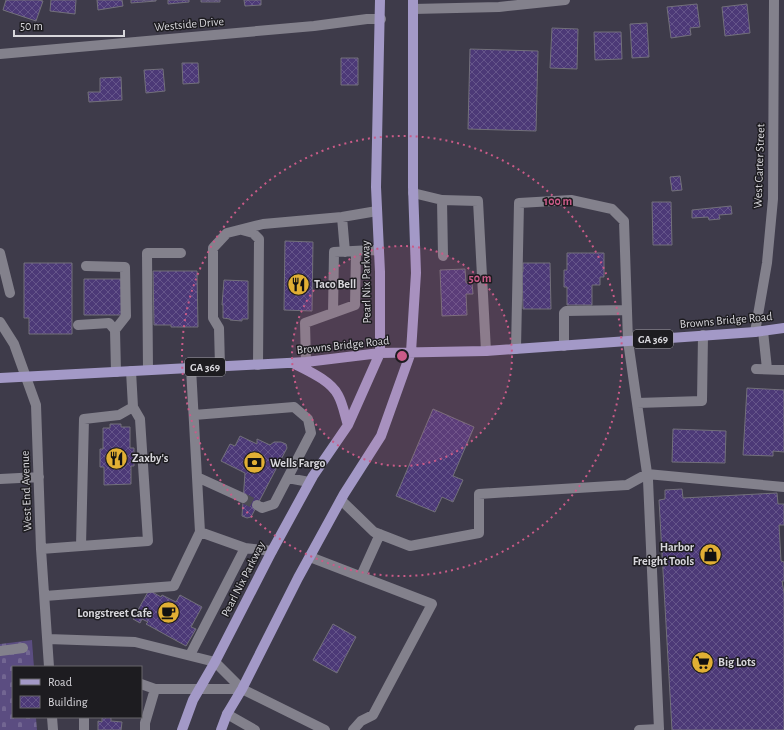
<svg xmlns="http://www.w3.org/2000/svg" width="784" height="730" font-family="'Alegreya Sans',sans-serif">
	<style>
		.built { fill: #3e3b4a }
		.cemetery { fill: url(#cemetery-stones) }
		.building { fill: url(#building-cross-hatch); stroke: #72707a }
		.lines { fill: none; stroke-linecap: round; stroke-linejoin: round }
		.minor-tunnel { stroke: #4d4c55; stroke-width: 10; stroke-dasharray: 10 5; stroke-linecap: butt }
		.minor { stroke: #83818c; stroke-width: 10 }
		.major { stroke: #a399c7; stroke-width: 10 }
		.ring { fill: none; stroke: #ca5b88; stroke-width: 2; stroke-dasharray: 2 4 }
		.labels { text-anchor: middle; stroke-width: 3; stroke-linejoin: round; paint-order: stroke }
		.shield { fill: #1d1c20; stroke: #a09fa4; stroke-width: 1 }
		.shield-label { font-size: 11px; font-weight: bold; fill: #d8d7dc }
		.street-label { font-size: 12px; fill: #d8d7dc; stroke: #1d1c20 }
		.poi-label { font-size: 12px; font-weight: bold; fill: #d8d7dc; stroke: #1d1c20; text-anchor: start }
		.centre { fill: #ca5b88; stroke: #1d1c20; stroke-width: 2 }
		.ring-label { font-size: 12px; text-anchor: middle; font-weight: bold; fill: #ca5b88; stroke: #1d1c20; stroke-width: 3; stroke-linejoin: round; paint-order: stroke }
	</style>
	<defs>
		<pattern id="cemetery-stones" width="16" height="16" patternUnits="userSpaceOnUse"><rect width="16" height="16" fill="#5b4d81"/><path d="M2 7V4a2 2 0 0 1 4 0v3zM10 15v-3a2 2 0 0 1 4 0v3z" fill="#726692"/></pattern>
		<pattern id="building-cross-hatch" width="8" height="8" patternUnits="userSpaceOnUse"><rect width="8" height="8" fill="#4c3977"/><path d="M0 0l8 8M0 8l8-8" fill="none" stroke="#65558a"/></pattern>
	</defs>
	<rect width="100%" height="100%" fill="#35333d"/>
	<path class="built" d="M0 0H784V730H37L36 717H141V667H34L32 640 0 644Z"/>
	<path class="cemetery" d="M32 640 34 667H13V717H36L37 730H0V644Z"/>
	<path class="building" d="M6 0H39L43 1 36 21 3 10Z
		M51 0H76L75 14 50 11Z
		M97 0H122L123 6 98 10Z
		M131 0H156V1L131 3Z
		M168 0H189V2L168 4Z
		M201 0H220V2H201Z
		M244 0H261V5L245 6Z
		M697 4 700 27 690 28 691 35 671 38 667 7Z
		M747 4 750 33 725 36 722 7Z
		M647 23 649 57 632 58 630 24Z
		M552 28 578 29 577 69 550 68Z
		M594 32H621L622 59 595 60Z
		M470 49 538 51 536 131 468 129Z
		M341 58H358V85H341Z
		M182 63H198L199 83 183 84Z
		M163 69 165 91 146 93 144 70Z
		M121 77 122 100 89 102 88 92H100V78Z
		M680 176 682 190 672 191 670 177Z
		M652 202H671L672 245H653Z
		M731 206 732 214 719 215 720 219 709 220 708 217 692 218V210Z
		M285 241 313 242 312 311 284 310Z
		M567 253H604V277H600V285H592V305H567V287H564V270H567Z
		M24 263H72V334H29V318H24Z
		M523 263H550L551 309H523L522 272H523Z
		M465 269 466 283H472L473 294H466L467 315 442 316 440 270Z
		M153 271H197L198 327H171V325H154Z
		M84 279H121V315H84Z
		M224 280 248 281V319H242V321L230 320V319L223 318V305H222Z
		M747 388 784 390V452L773 451V456L743 455Z
		M433 409 474 427 453 476 463 480 453 502 442 497 435 512 396 496Z
		M110 424H121V427H130V448H134V466H131V484L104 485V467H100V449H103V428H110Z
		M673 429 726 431 725 463 672 462Z
		M240 436 257 444V439L270 445 274 442H281L286 444 287 448 251 517 247 518 242 516 245 473 221 461 230 444 235 446Z
		M682 489 683 498 777 493 778 504H784V525H779L781 561 784 562V581H782L784 593V730H672L659 500 665 499V490Z
		M149 590 161 597 162 595 176 602 180 595 202 607 191 627 196 629 186 646 146 624 148 622 142 619 140 623 133 619Z
		M333 624 356 637 337 673 313 660Z
		M102 717H111V721L122 722 121 730H98V721L102 722Z"/>
	<g class="lines">
		<path class="minor-tunnel" d="M243 498 257 505"/>
		<path class="minor" d="M413 9 499 7 565 0
			M0 54 314 26 367 19H381
			M413 193 442 200 478 201 486 351
			M442 200 443 256
			M342 217 345 252
			M242 230 253 233 259 239 258 365
			M0 253 10 293
			M86 266 125 267 126 316 115 330 116 372
			M333 313 334 252 372 250 379 251
			M0 322 14 344 36 405 41 549 49 667
			M78 325 109 323 115 330
			M763 331 767 369
			M755 332 767 263 773 199 774 0
			M564 346V313L566 311 627 310
			M516 349 519 203 571 200 612 209 624 221 628 341 648 480 659 729 639 730
			M306 362 305 323 355 305 356 252
			M220 367 219 328 213 318V248L227 233 263 224 342 217 377 211
			M756 369 784 370
			M148 370 147 253H181
			M637 403 702 401 703 335
			M194 415 294 407 308 419 311 433 274 504 262 508 257 505
			M197 477 243 498
			M288 478 309 482
			M0 479 39 477
			M341 500 374 532 410 546 479 533V494L627 485 647 474 784 487
			M81 546 84 419 119 415 133 407
			M245 548 272 551
			M41 549 148 541 140 419 133 407 131 371
			M310 557 432 604 373 715 361 721 353 730
			M361 576 380 534
			M45 596 174 586 200 532 191 368
			M48 639 135 642 215 662 242 689 325 730
			M0 651 23 648
			M190 655 245 548 200 532
			M141 684 155 689 145 723V730
			M155 689H242
			M227 714 255 730
			M52 717 53 730
			M84 717V730"/>
		<path class="major" d="M293 363C308 371 330 380 338 395 343 404 345 416 348 425
			M0 378 306 362 380 353 486 351 755 332 784 328
			M182 730 193 700 215 662 272 551 313 476 348 425 380 353V272L376 187 380 0
			M221 730 227 714 242 689 298 578 344 494 381 436 411 352 416 273 413 187V0"/>
	</g>
	<circle cx="402" cy="356" r="110" fill="#ca5b88" fill-opacity=".12"/>
	<g class="ring">
		<circle cx="402" cy="356" r="110"/>
		<circle cx="402" cy="356" r="220"/>
	</g>
	<defs>
		<symbol id="restaurant-disc" viewBox="-11 -11 22 22"><circle r="9.5" fill="#e1af34" stroke="#1d1c20"/><path d="M-5-6h1v4h1v-4h1v4h1v-4h1v5L-1.5 .5V6h-2V.5L-5-1ZM5-6V6H3V1.5H1.5Q1.5-4 5-6Z" fill="#111"/></symbol>
		<symbol id="bank-disc" viewBox="-11 -11 22 22"><circle r="9.5" fill="#e1af34" stroke="#1d1c20"/><path d="M-6-4H6V4H-6ZM0-2.3a2.3 2.3 0 1 0 0 4.6a2.3 2.3 0 1 0 0-4.6Z" fill="#111"/></symbol>
		<symbol id="shop-disc" viewBox="-11 -11 22 22"><circle r="9.5" fill="#e1af34" stroke="#1d1c20"/><path d="M-5-2.5h2.3a2.7 3.5 0 0 1 5.4 0H5L5.5 6h-11ZM-1.5-2.5h3a1.5 2.3 0 0 0-3 0Z" fill="#111"/></symbol>
		<symbol id="cafe-disc" viewBox="-11 -11 22 22"><circle r="9.5" fill="#e1af34" stroke="#1d1c20"/><path d="M-5.5-4.5H6V0H3Q3 3.5 0 3.5H-2.5Q-5.5 3.5-5.5 0ZM3-3.2v2h1.7v-2ZM-6 4.5H4V6H-6Z" fill="#111"/></symbol>
		<symbol id="supermarket-disc" viewBox="-11 -11 22 22"><circle r="9.5" fill="#e1af34" stroke="#1d1c20"/><path d="M-6-5.5h2.5l.6 2H6L4.5 2H-2.5L-4.4-4H-6ZM-1.5 3.2a1.3 1.3 0 1 0 .1 0ZM3 3.2a1.3 1.3 0 1 0 .1 0Z" fill="#111"/></symbol>
	</defs>
	<g fill-rule="evenodd">
		<use href="#restaurant-disc" x="286" y="272" width="25" height="25"/>
		<use href="#restaurant-disc" x="104" y="446" width="25" height="25"/>
		<use href="#bank-disc" x="242" y="450" width="25" height="25"/>
		<use href="#shop-disc" x="698" y="542" width="25" height="25"/>
		<use href="#cafe-disc" x="156" y="600" width="25" height="25"/>
		<use href="#supermarket-disc" x="690" y="650" width="25" height="25"/>
	</g>
	<g class="labels">
		<g class="shield">
			<rect x="633" y="330" width="40" height="18" rx="3"/>
			<rect x="185" y="358" width="40" height="18" rx="3"/>
		</g>
		<g class="shield-label">
			<text x="653" y="343">GA 369</text>
			<text x="205" y="371">GA 369</text>
		</g>
		<g class="street-label">
			<text transform="translate(189 24) rotate(-5)" y="4">Westside Drive</text>
			<text transform="translate(759 166) rotate(-88)" y="4">West Carter Street</text>
			<text transform="translate(366 282) rotate(-91)" y="4">Pearl Nix Parkway</text>
			<text transform="translate(726 320) rotate(-5)" y="4">Browns Bridge Road</text>
			<text transform="translate(343 345) rotate(-6)" y="4">Browns Bridge Road</text>
			<text transform="translate(26 491) rotate(-92)" y="4">West End Avenue</text>
			<text transform="translate(243 579) rotate(-63)" y="4">Pearl Nix Parkway</text>
		</g>
		<g class="poi-label">
			<text x="314" y="288">Taco Bell</text>
			<text x="132" y="462">Zaxby's</text>
			<text x="270" y="467">Wells Fargo</text>
			<text x="694" y="551" text-anchor="end">Harbor<tspan x="694" dy="14">Freight Tools</tspan></text>
			<text x="152" y="617" text-anchor="end">Longstreet Cafe</text>
			<text x="718" y="666">Big Lots</text>
		</g>
	</g>
	<circle cx="402" cy="356" r="6" class="centre"/>
	<g class="ring-label">
		<text x="558" y="205">100 m</text>
		<text x="480" y="282">50 m</text>
	</g>
	<rect x="12" y="666" width="130" height="52" fill="#1d1c20" stroke="#68676b"/>
	<rect x="20" y="679" width="20" height="6" fill="#a399c7" stroke="#68676b"/>
	<text x="48" y="686" font-size="12" fill="#d8d7dc">Road</text>
	<rect x="20" y="696" width="20" height="12" fill="url(#building-cross-hatch)" stroke="#68676b"/>
	<text x="48" y="706" font-size="12" fill="#d8d7dc">Building</text>
	<path d="M14 30v6h110v-6" fill="none" stroke="#d8d7dc" stroke-width="2"/>
	<text x="20" y="30" font-size="12" fill="#d8d7dc" stroke="#1d1c20" stroke-width="3" paint-order="stroke">50 m</text>
</svg>
